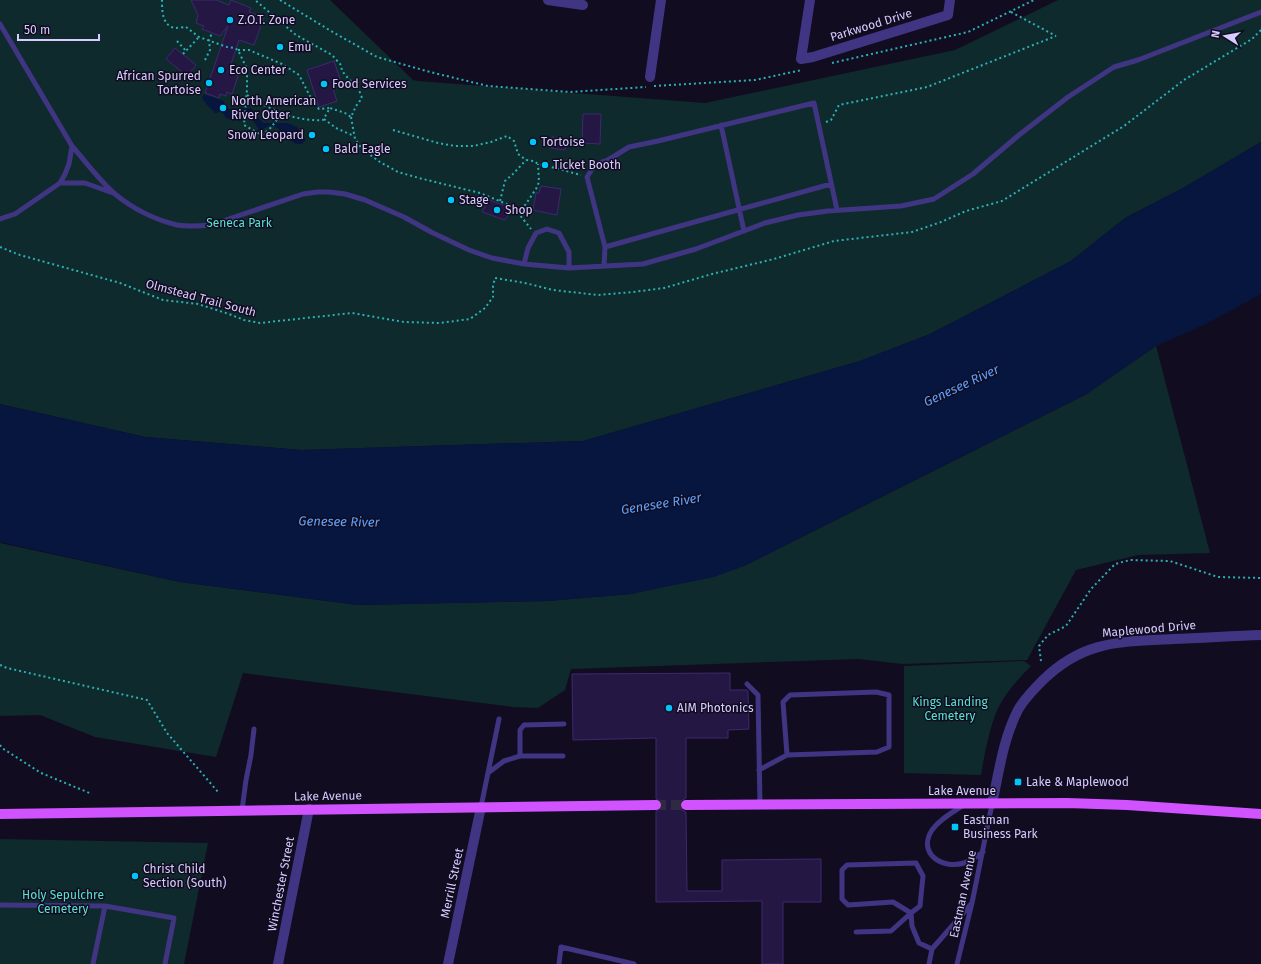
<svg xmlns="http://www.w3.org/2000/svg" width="1261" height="964" font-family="'Fira Sans',sans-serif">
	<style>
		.green { fill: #0f2a2c }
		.water { fill: #07163f }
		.building { fill: #251743; stroke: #3e2870 }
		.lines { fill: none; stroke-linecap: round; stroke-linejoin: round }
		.primary-tunnel { stroke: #302942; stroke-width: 10; stroke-dasharray: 10 5; stroke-linecap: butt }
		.path { stroke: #29b1b7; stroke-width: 2; stroke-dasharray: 2 3; stroke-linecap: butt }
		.service { stroke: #403582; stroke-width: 5 }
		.minor { stroke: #403582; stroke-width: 10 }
		.tertiary { stroke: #403582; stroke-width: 10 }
		.primary { stroke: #d053ff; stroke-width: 10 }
		.poi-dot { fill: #00c6f7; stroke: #120c21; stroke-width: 1.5 }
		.labels { text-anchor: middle; stroke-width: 3; stroke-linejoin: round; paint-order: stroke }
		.poi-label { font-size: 12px; fill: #d7ccff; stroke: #120c21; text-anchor: start }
		.street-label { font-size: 12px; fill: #d7ccff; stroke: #120c21 }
		.park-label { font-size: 12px; fill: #54e4ce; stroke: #120c21 }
		.water-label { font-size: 13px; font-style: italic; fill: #5aa2ff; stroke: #120c21 }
	</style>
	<rect width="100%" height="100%" fill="#120c21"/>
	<path class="green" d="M0 0H330L413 80 418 81 705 103 955 50 1058 0H1261V142L1183 188 1125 218 1071 261 930 334 860 361 583 441 301 450 145 437 0 404Z
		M1156 346 1210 553 1138 555 1076 570 1027 660 902 664 859 659 571 669 565 690 538 708 513 707 243 673 216 757 95 737 40 715 0 716V543L180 582 358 605 547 601 631 594 744 566 1085 395Z
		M1024 661 1031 666C1019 678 1006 692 998 708 989 729 985 752 981 775L904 773V666Z
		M0 839 208 843 184 964H0Z"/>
	<path class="water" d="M204 94 224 101V105L228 109 251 108 263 123H287L297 127 306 140 302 144C299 144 295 144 293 142 280 135 276 117 261 131H258V128L248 113 236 115 234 121 226 118 221 110 216 114 207 105 202 98Z
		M1261 142V294L1208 323 1156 346 1085 395 744 566 714 577 631 594 547 601 358 605 180 582 0 542V404L145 437 301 450 583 441 860 361 930 334 1071 261 1125 218 1183 188Z"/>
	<path class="building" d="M191 0H216L229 5 231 0 251 8 249 12 264 17 254 45 239 40 228 73 238 76 232 94 227 92 226 96 220 94 219 98 205 93 228 26 220 36 202 29 204 26 196 23 198 15Z
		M175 48 196 65 187 76 166 59Z
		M334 61 341 82 332 86 337 101 319 107 307 70Z
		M583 114H601L600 144 582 143Z
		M552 137 567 139 565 150 550 148Z
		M541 186 561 189 557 215 533 210 536 193H539Z
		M489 200 512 208 505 220 482 212Z
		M730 673V690H747L748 691 749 729 728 730V738H686V798L681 801 680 805 682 810 686 812 687 891H722V860L821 859V902H783V964H762V901L656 902V811L661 808 662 805 661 801 656 799V738L573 740 572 674Z"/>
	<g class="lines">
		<path class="primary-tunnel" d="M656 805H686"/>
		<path class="path" d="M162 0C162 10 162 26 175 28 178 28 183 27 186 27L199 37 227 47 234 48 238 50 247 69V89L244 125 261 135C273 129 273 122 283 114 296 118 309 121 323 120L330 108 345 113 351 117 356 106 362 98 359 90 347 77 342 71 341 65 332 55 296 35 255 0
			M280 0 331 31 377 57 430 72 488 86 570 92 646 87
			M1011 12 1056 36
			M177 41 186 51
			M238 50H249L282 64 299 75 313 102 319 109 330 108
			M183 54 199 37
			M205 60 210 50 209 40 212 33
			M832 63 968 32 1034 0
			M654 86 755 80 802 70
			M247 95 257 102 283 114
			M351 117 355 139 362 149 380 162 398 172 419 178 480 193 514 207 519 214 531 229
			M324 119 336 128 354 136
			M826 122 831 120 839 105 927 87 1056 36
			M393 130 438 143 455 146H473L491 142 507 136 514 141 518 154 526 160 534 161 538 164 543 165
			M547 166 581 175
			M500 201 505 181 513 174 526 160
			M519 214 536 189 539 182 538 164
			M0 247 20 255 120 283 163 300 198 304 229 314 244 320 260 323 352 313 404 322 440 323 470 319 485 308 493 297V286L495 278 525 283 553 290 598 295 633 292 664 288 712 274 774 259 834 241 912 232 941 222 966 211 1002 201 1124 126 1184 80 1252 39 1261 30
			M1041 661 1039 646 1048 635 1066 626 1091 589 1115 564 1130 560 1170 561 1218 577 1261 578
			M0 665 7 668 147 700 167 733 219 793
			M0 745 2 748 41 773 92 794"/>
		<path class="service" d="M0 24 72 146 69 164 65 174 60 183 15 214 0 219
			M721 125 744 231
			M72 146C86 162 99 180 115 194 132 208 155 220 177 225 188 227 200 226 211 225L303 194 318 192H329L345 194 365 200 404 217 431 232 469 250 492 258 524 264 569 268 643 264 696 249 765 223 798 215 828 211 901 206 934 199 973 174 1019 135 1068 97 1114 67 1138 60 1261 12
			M60 183H85L113 193
			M831 184 605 247 587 177 592 169 599 163 608 160 629 147 658 141 814 103 837 210
			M524 264 528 248 536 233 547 229 559 233 569 252V268
			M604 266 605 247
			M747 684 758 695 760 805
			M520 756V730L524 725 564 724
			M759 770 787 755 877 752 889 747V695L876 692 790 695 783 702 787 755
			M488 773 504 761 520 756H563
			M964 805C953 812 940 819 932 830 917 853 942 870 964 863 971 861 977 856 983 852
			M481 807 499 719
			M242 810 246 780 251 755 254 729
			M0 905 105 906 174 918 165 964
			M856 932 891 931 911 913 893 902 848 905 842 899V870L847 865 916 863 923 876 920 906 911 913 912 926 919 943 932 949 972 903
			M93 964 105 906
			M559 964 561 947 634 964
			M929 964 932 949
			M957 964 972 903 992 804"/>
		<path class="minor" d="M548 0 583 5
			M810 0 801 59 813 57 948 15 950 0
			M650 77 661 0
			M278 964 309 809
			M448 964 481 807"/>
		<path class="tertiary" d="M992 804C999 772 1003 739 1018 710 1024 699 1034 689 1043 680 1084 640 1120 642 1173 639 1202 638 1232 636 1261 635"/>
		<path class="primary" d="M686 805 1067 803 1127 805 1261 814
			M0 814 656 805"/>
	</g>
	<g class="poi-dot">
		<circle cx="230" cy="20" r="4"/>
		<circle cx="280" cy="47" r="4"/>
		<circle cx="221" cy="70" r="4"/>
		<circle cx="209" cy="83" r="4"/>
		<circle cx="324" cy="84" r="4"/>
		<circle cx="223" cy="108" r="4"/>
		<circle cx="312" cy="135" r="4"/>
		<circle cx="533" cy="142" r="4"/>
		<circle cx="326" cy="149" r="4"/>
		<circle cx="545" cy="165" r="4"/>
		<circle cx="451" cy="200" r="4"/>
		<circle cx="497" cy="210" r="4"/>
		<circle cx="669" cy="708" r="4"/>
		<rect x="1014" y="778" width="8" height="8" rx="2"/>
		<rect x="951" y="823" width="8" height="8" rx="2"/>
		<circle cx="135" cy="876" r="4"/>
	</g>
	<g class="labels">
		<g class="poi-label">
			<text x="238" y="24">Z.O.T. Zone</text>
			<text x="288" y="51">Emu</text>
			<text x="229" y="74">Eco Center</text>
			<text x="201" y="80" text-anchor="end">African Spurred<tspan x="201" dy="14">Tortoise</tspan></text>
			<text x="332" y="88">Food Services</text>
			<text x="231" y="105">North American<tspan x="231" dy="14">River Otter</tspan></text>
			<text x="304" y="139" text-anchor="end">Snow Leopard</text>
			<text x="541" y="146">Tortoise</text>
			<text x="334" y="153">Bald Eagle</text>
			<text x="553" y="169">Ticket Booth</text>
			<text x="459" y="204">Stage</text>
			<text x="505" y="214">Shop</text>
			<text x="677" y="712">AIM Photonics</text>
			<text x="1026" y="786">Lake &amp; Maplewood</text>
			<text x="963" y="824">Eastman<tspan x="963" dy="14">Business Park</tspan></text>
			<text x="143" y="873">Christ Child<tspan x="143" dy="14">Section (South)</tspan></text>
		</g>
		<g class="street-label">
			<text transform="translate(871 25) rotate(-17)" y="4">Parkwood Drive</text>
			<text transform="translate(201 298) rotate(15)" y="4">Olmstead Trail South</text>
			<text transform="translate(1149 629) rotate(-5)" y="4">Maplewood Drive</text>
			<text x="962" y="795">Lake Avenue</text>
			<text transform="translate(328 796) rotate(-1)" y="4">Lake Avenue</text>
			<text transform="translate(452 883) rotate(-78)" y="4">Merrill Street</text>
			<text transform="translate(281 884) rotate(-79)" y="4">Winchester Street</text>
			<text transform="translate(963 894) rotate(-78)" y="4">Eastman Avenue</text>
		</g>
		<g class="park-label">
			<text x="239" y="227">Seneca Park</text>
			<text x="950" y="706">Kings Landing<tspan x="950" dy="14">Cemetery</tspan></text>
			<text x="63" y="899">Holy Sepulchre<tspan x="63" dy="14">Cemetery</tspan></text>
		</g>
		<g class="water-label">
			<text transform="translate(961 385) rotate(-25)" y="5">Genesee River</text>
			<text transform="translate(661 503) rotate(-9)" y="5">Genesee River</text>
			<text transform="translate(339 521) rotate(1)" y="5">Genesee River</text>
		</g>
	</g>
	<g transform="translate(1225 36) rotate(281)" stroke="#120c21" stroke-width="3" paint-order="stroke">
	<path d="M0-3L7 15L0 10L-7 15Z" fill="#d7ccff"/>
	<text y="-6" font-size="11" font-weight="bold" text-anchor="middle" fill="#d7ccff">N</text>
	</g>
	<path d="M18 34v6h81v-6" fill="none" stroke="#d7ccff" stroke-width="2"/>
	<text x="24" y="34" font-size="12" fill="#d7ccff" stroke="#120c21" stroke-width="3" paint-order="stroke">50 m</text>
</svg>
